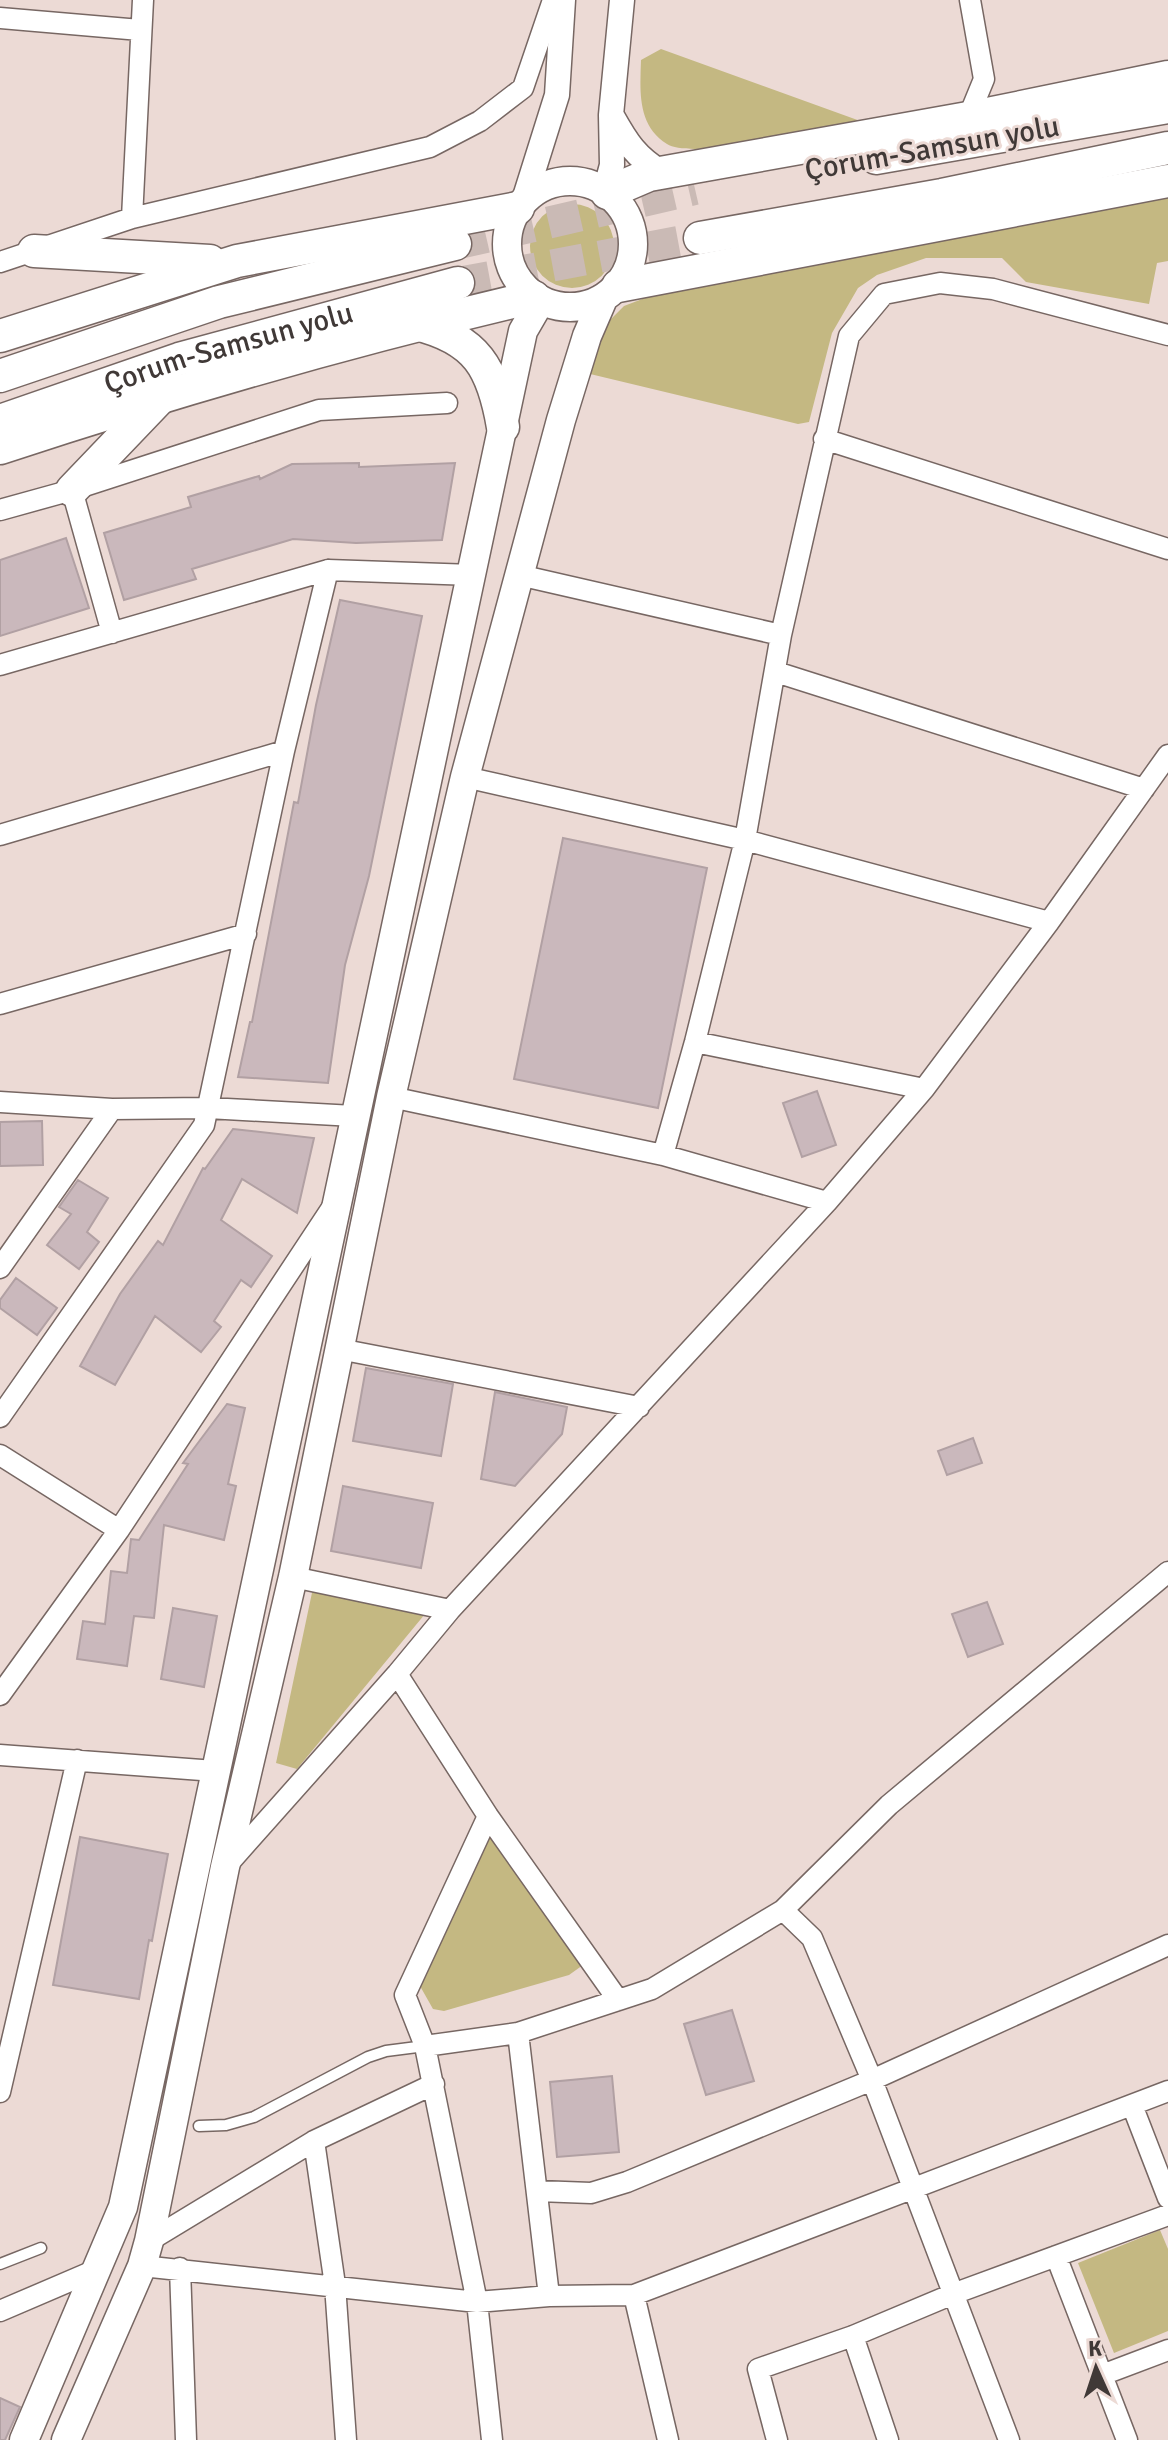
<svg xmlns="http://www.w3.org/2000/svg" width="1168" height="2440" font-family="Signika,sans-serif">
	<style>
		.green { fill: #c4b882 }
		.building { fill: #cab8bc; stroke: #b1a0a3; stroke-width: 2 }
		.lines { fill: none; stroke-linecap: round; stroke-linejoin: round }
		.trunk-tunnel { stroke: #cabab5; stroke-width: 32; stroke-dasharray: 32 16; stroke-linecap: butt }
		.service-casing { stroke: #776763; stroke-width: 13 }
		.minor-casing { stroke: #776763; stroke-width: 23 }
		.tertiary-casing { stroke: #776763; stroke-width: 27 }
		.secondary-casing { stroke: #776763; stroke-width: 31 }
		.trunk-casing { stroke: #776763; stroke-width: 35 }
		.service { stroke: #fff; stroke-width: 10 }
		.minor { stroke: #fff; stroke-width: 20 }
		.tertiary { stroke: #fff; stroke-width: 24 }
		.secondary { stroke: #fff; stroke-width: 28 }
		.trunk { stroke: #fff; stroke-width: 32 }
		.labels { text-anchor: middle; stroke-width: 6; stroke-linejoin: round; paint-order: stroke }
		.street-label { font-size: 30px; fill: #403937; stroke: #ecdad5 }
	</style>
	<rect width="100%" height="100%" fill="#ecdad5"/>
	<path class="green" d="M661 49 863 122C828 129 693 161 667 144 637 125 640 91 641 60Z
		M1168 194V261L1157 263 1149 304 1026 282 1002 258H926L877 275 858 288 832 333 809 422 798 424 586 373 610 320 624 306 658 293Z
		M530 246a42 42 0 1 1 84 0a42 42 0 1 1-84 0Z
		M313 1588 425 1614 297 1769 276 1763Z
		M491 1836 583 1965 569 1975 444 2011 433 2009 420 1986 485 1843Z
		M1160 2230 1168 2249V2331L1114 2353 1078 2263Z"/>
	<path class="building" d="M359 463V467L455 463 442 540 356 543 293 539 192 569 196 579 124 600 104 533 191 507 188 497 259 476 260 479 292 464Z
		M66 538 89 608 0 636V560Z
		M340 600 422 616 369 876 345 965 328 1083 238 1077 250 1022H252L294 802 298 803 316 705Z
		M563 838 707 868 658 1108 514 1079Z
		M817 1091 836 1145 802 1157 783 1103Z
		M42 1121 43 1165 0 1166V1122Z
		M233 1129 314 1138 297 1213 242 1179 221 1220 272 1256 251 1287 241 1280 214 1321 221 1327 201 1352 155 1316 115 1385 80 1366 120 1294 158 1241 163 1245 203 1168 205 1169Z
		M78 1180 108 1198 87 1232 99 1242 79 1269 47 1245 71 1214 59 1207Z
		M16 1278 57 1308 37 1335 0 1308V1300Z
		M366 1368 453 1384 441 1456 353 1441Z
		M495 1392 567 1407 562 1434 515 1486 481 1479Z
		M227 1404 245 1408 228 1484 236 1486 224 1540 164 1525 154 1618 134 1616 127 1666 77 1659 83 1621 105 1624 111 1571 127 1573 131 1539 139 1540 188 1464 183 1463Z
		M973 1438 982 1463 947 1475 938 1451Z
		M343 1486 433 1503 421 1568 331 1551Z
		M987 1602 1003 1644 968 1657 952 1614Z
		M173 1608 217 1616 204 1687 161 1679Z
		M80 1837 168 1854 152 1941 149 1940 139 1999 53 1985Z
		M732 2010 754 2081 706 2095 684 2024Z
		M612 2076 619 2152 557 2157 550 2082Z
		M0 2398 20 2407 5 2440H0Z"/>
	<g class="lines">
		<path class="trunk-tunnel" d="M455 244 695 189
			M458 283 700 238"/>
		<defs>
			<path id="service" d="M199 2126 226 2125 254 2117 368 2057 386 2051 425 2046
				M0 2264 41 2248"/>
			<path id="minor" d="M0 18 140 30
				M968 118 984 79 970 0
				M132 218 143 0
				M0 262 132 218 430 147 480 121 523 88 553 0
				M824 439 1168 549
				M72 490 112 633
				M0 510 72 490 319 410 447 403
				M519 575 781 635
				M0 665 328 570 473 575
				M776 672 1144 789
				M465 777 745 840 1049 922
				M0 835 284 751
				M0 1004 246 934
				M695 1042 924 1089
				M391 1097 663 1155 827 1202
				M0 1102 112 1109 208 1108 354 1116
				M663 1155 695 1042 745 840 781 635 849 336 884 294 940 283 993 289 1168 335
				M0 1268 112 1109
				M339 1349 639 1407
				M0 1417 204 1125 284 751 328 570
				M0 1455 119 1530
				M293 1577 450 1610
				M397 1674 488 1816 618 2000
				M0 1695 119 1530 331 1209
				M0 1755 215 1771
				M488 1816 405 1995 425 2046 477 2302 492 2440
				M228 1864 397 1674 450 1610 827 1202 924 1089 1049 922 1168 755
				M783 1910 812 1938 872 2080 1009 2440
				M518 2033 549 2296
				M425 2046 518 2033 652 1989 783 1910 889 1805 1168 1572
				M0 2092 77 1760
				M1132 2105 1168 2198
				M314 2141 335 2285 346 2440
				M538 2191 591 2193 627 2182 872 2080 1168 1945
				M149 2241 314 2141 434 2084
				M1056 2256 1127 2440
				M142 2266 477 2302 549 2296 634 2295 1168 2091
				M180 2268 186 2440
				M634 2295 668 2440
				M0 2311 98 2269
				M853 2336 888 2440
				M1102 2375 1168 2350
				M777 2440 758 2369 853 2336 953 2294 1168 2215"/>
			<path id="tertiary" d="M612 116C627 143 636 157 662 173
				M605 191 612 165 611 115 622 0
				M524 200 557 95 563 0"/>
			<path id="secondary" d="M507 244a63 63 0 1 1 126 0a63 63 0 1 1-126 0Z
				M24 2440 123 2207 523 331 541 300
				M66 2440 142 2266 149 2241 225 1867 293 1577 391 1097 465 777 561 420 587 336 603 299"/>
			<g id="trunk">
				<path d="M876 158 1168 107"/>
				<path d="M607 193 649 175 968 118 1168 77"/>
				<path d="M700 238 942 195 1168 148"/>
				<path d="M34 251 210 261"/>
				<path d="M618 286 1168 181"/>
				<path d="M416 324C477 339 493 368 503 427"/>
				<path d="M0 336 237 261 518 208"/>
				<path d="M0 376 219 302 455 244"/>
				<path id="s1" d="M0 421 179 359 458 283"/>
				<path d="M0 448C177 390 352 339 534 297"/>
				<path d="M72 490 161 397"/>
			</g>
		</defs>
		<use href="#service" class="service-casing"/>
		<use href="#minor" class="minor-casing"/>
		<use href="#tertiary" class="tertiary-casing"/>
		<use href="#secondary" class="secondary-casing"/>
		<use href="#trunk" class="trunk-casing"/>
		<use href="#service" class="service"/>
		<use href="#minor" class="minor"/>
		<use href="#tertiary" class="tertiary"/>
		<use href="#secondary" class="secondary"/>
		<use href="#trunk" class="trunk"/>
	</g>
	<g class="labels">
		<g class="street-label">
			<text transform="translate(932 148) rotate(-10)" y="10">Çorum-Samsun yolu</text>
			<text dy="10" stroke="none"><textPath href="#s1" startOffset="240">Çorum-Samsun yolu</textPath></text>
		</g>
	</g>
	<g transform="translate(1096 2368) rotate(357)" stroke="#ecdad5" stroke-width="6" paint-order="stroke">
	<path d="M0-6L14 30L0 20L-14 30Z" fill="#403937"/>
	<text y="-12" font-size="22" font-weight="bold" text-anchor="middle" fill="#403937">K</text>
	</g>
</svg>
